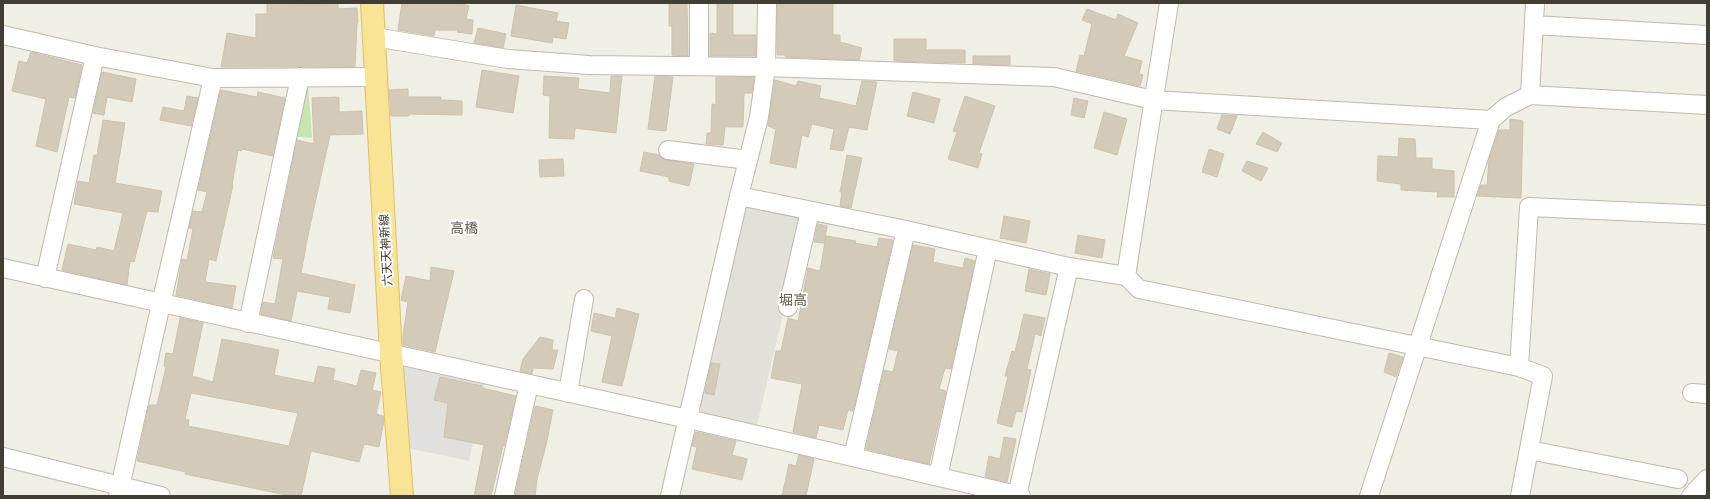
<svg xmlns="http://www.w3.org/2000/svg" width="1710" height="499" font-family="Karla,'Noto Sans JP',sans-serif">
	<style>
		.industrial { fill: #e3dfd9 }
		.green { fill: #c8e4af }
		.parking { fill: #e2e0dc }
		.building { fill: #d2caba; stroke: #ccc3ae; fill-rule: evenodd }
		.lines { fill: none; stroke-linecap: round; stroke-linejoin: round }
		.minor-casing { stroke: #bfb9aa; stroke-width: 20 }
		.major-casing { stroke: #ddc167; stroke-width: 24 }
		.minor { stroke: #fff; stroke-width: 18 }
		.major { stroke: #f9e396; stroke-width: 22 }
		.labels { text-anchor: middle; stroke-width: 4; stroke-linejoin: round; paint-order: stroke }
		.street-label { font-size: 12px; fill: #433e34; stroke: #fff }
		.quarter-label { font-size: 14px; fill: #655d4c; stroke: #fff }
	</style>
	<rect width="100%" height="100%" fill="#f1eee4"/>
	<path class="industrial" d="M743 201 806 215 756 429 696 414Z"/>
	<path class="green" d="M300 84 308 85 312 138 290 136Z"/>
	<path class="parking" d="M401 366 485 384 469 461 407 448Z"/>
	<path class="building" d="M267 3 323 4V3H338V9L357 8 358 23H357L355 67H221L227 33 256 38V14H267Z
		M402 3H459L469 6 466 19 473 20 472 34 457 32 458 30H435L434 36 398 30Z
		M669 3H687L688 56 672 55V26H669Z
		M717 3H733V35H756V56H710V33L717 34Z
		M777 3H833V35H840V42L862 48 859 60 786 57V55H777Z
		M516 5 558 13 556 21 569 23 566 39 553 37 552 43 511 36Z
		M1087 9 1116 20 1118 14 1138 23 1124 56 1142 61 1139 74 1143 75 1140 86 1076 71 1080 55 1084 56 1092 24 1082 20Z
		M478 28 506 34 503 48 474 43Z
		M894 39H926V50H965V63L894 61Z
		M31 52 82 65 75 98 69 97 57 152 36 146 46 99 12 91 19 61 27 63Z
		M973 56H1010V65L973 64Z
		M482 70 519 76 513 113 476 107Z
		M102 72 136 79 132 102 107 97 104 115 93 113Z
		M544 76 579 78 578 89 610 93 611 76H622L616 133 575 128 574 139 549 138 550 96 543 95Z
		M655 76 673 77 666 131 648 129Z
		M716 77H754L752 93H744L743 127H725L723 145 706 144 707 133H711L712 104 716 105Z
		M775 80 796 86 798 81 821 86 819 98 856 106 862 81 877 82 867 130 849 127 843 151 830 149 834 129 812 124 808 137 802 135 796 168 770 163 776 129 768 126Z
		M408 89V97H441V100L462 101V115L409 114V116H391L389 90Z
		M221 90 257 97 258 92 285 98 273 156 242 149 241 151 238 150 232 185H233L216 261 209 259 205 282 236 286 232 308 176 295 182 259 187 260 193 229 189 228 193 211 202 212 207 192 198 190Z
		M913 92 940 99 934 123 907 116Z
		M187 96 198 98 191 126 160 120 163 107 184 111Z
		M965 96 995 106 979 153 982 154 978 168 948 159 957 132 953 131Z
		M339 97V112L362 111 363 134 330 135 308 235 301 273 355 285 350 313 328 309 330 297 297 291 291 321 261 314 263 302 275 304 283 259 273 258 297 140 314 144 312 98Z
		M1074 98 1088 101 1084 118 1071 115Z
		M1104 112 1127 119 1117 155 1094 148Z
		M1222 115 1237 116 1230 134 1217 129Z
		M1510 119 1523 121 1521 198 1477 196 1481 185H1487L1489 160 1499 130H1510Z
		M103 120 125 123 115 183 162 191 158 212 147 211 134 262 130 261 127 285 62 270 68 244 96 250 97 247 114 251 123 213 74 204 78 181 89 183 94 155H97Z
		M1263 132 1282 143 1277 152 1256 144Z
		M1399 138 1415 139 1416 158H1432V169L1454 171V197H1437L1438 192 1401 190V184L1377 181 1378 156 1398 157Z
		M1209 149 1224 154 1217 177 1202 172Z
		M644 152 659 155 667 160 694 164 689 186 669 181V177L640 171Z
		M847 155 862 158 851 208 840 206 842 192H840Z
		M563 159 564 176 540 177 539 160Z
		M1247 161 1268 168 1261 181 1242 171Z
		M1004 216 1030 221 1026 243 1000 238Z
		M818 224 827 226 824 243 814 242Z
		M1078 235 1105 240 1102 258 1075 253Z
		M826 236 856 241 855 243 877 247 879 238 893 240 853 411 848 410 843 430 819 425 816 438 793 432 802 384 771 378 776 351H781L788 318 798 321 808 268 820 271Z
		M913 245 935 249 933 262 963 268 965 258 975 261 951 369 945 368 939 389 946 391 929 464 866 449 884 370 893 372 898 351 889 349Z
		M431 267 454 271 435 352 403 345V335L408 302 401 300 406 276 430 281Z
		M1029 269 1050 274 1046 295 1025 291Z
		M617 308 639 314 622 386 602 382 612 336 591 331 594 313 615 318Z
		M1024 314 1045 318 1041 336 1035 334 1027 369 1031 370 1022 412 1016 411 1012 427 997 423 1008 376H1005L1012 351 1015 352Z
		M180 318 203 323 192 376 213 382 222 339 279 350 274 375 314 383 318 366 335 369 333 380 357 386 361 370 376 373 372 390 381 392 376 414 383 416 384 420 379 447 364 444 359 462 311 451 301 496H291L185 474 186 472 137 461 149 405H157L166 367 164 366 166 353 173 354ZM191 393 298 413 289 446 188 426 189 420 185 419Z
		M540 337 553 340 552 350H558L553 369 533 368 532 374 520 371 523 359Z
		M1389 353 1403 357 1396 377 1384 372Z
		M711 363 720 364 714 395 705 393Z
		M440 377 482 386V388L516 396 504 446H503L491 496H474L484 445 444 437 448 403 434 400Z
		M535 406 553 410 546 445 537 479 535 496H515Z
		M696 432 736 441 732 455 747 459 742 480 692 469 697 447 692 446Z
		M1004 437 1016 439 1007 482 985 477 989 456 1000 459Z
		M799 455 814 459 806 496H782L789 464 796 466Z"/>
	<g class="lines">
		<defs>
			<path id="minor" d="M699 3V66
				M1534 25 1707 35
				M3 35 95 56 213 78 376 77
				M374 37 508 59 589 65 766 67 1054 77 1153 100 1491 120
				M1530 95 1535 3
				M668 150 748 160
				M739 196 906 230 1069 267 1126 276 1139 289 1519 367
				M3 268 688 419 1021 496
				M1126 276 1169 3
				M45 278 95 56
				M788 307 810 211
				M248 323 300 77
				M568 393 584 299
				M1692 393 1707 394
				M1529 450 1678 479
				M3 457 161 496
				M853 457 906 230
				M938 477 988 249
				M118 496 161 304 213 78
				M504 496 529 384
				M670 496 739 196 759 117 766 67 767 3
				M1017 496 1069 267
				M1369 496 1491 120 1506 107 1530 95 1707 105
				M1520 496 1543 376 1519 367 1529 207 1707 215
				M1691 496 1707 479"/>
			<path id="major" d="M372 3 391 354 402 496"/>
		</defs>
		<use href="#minor" class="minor-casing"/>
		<use href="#major" class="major-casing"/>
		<use href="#minor" class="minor"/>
		<use href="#major" class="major"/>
	</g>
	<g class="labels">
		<g class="street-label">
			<text transform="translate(386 250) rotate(-93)" y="4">六天天神新線</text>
		</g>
		<g class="quarter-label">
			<text x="464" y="233">高橋</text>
			<text x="793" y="305">堀高</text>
		</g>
	</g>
	<rect width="1710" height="499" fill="none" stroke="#433e34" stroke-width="8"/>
</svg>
